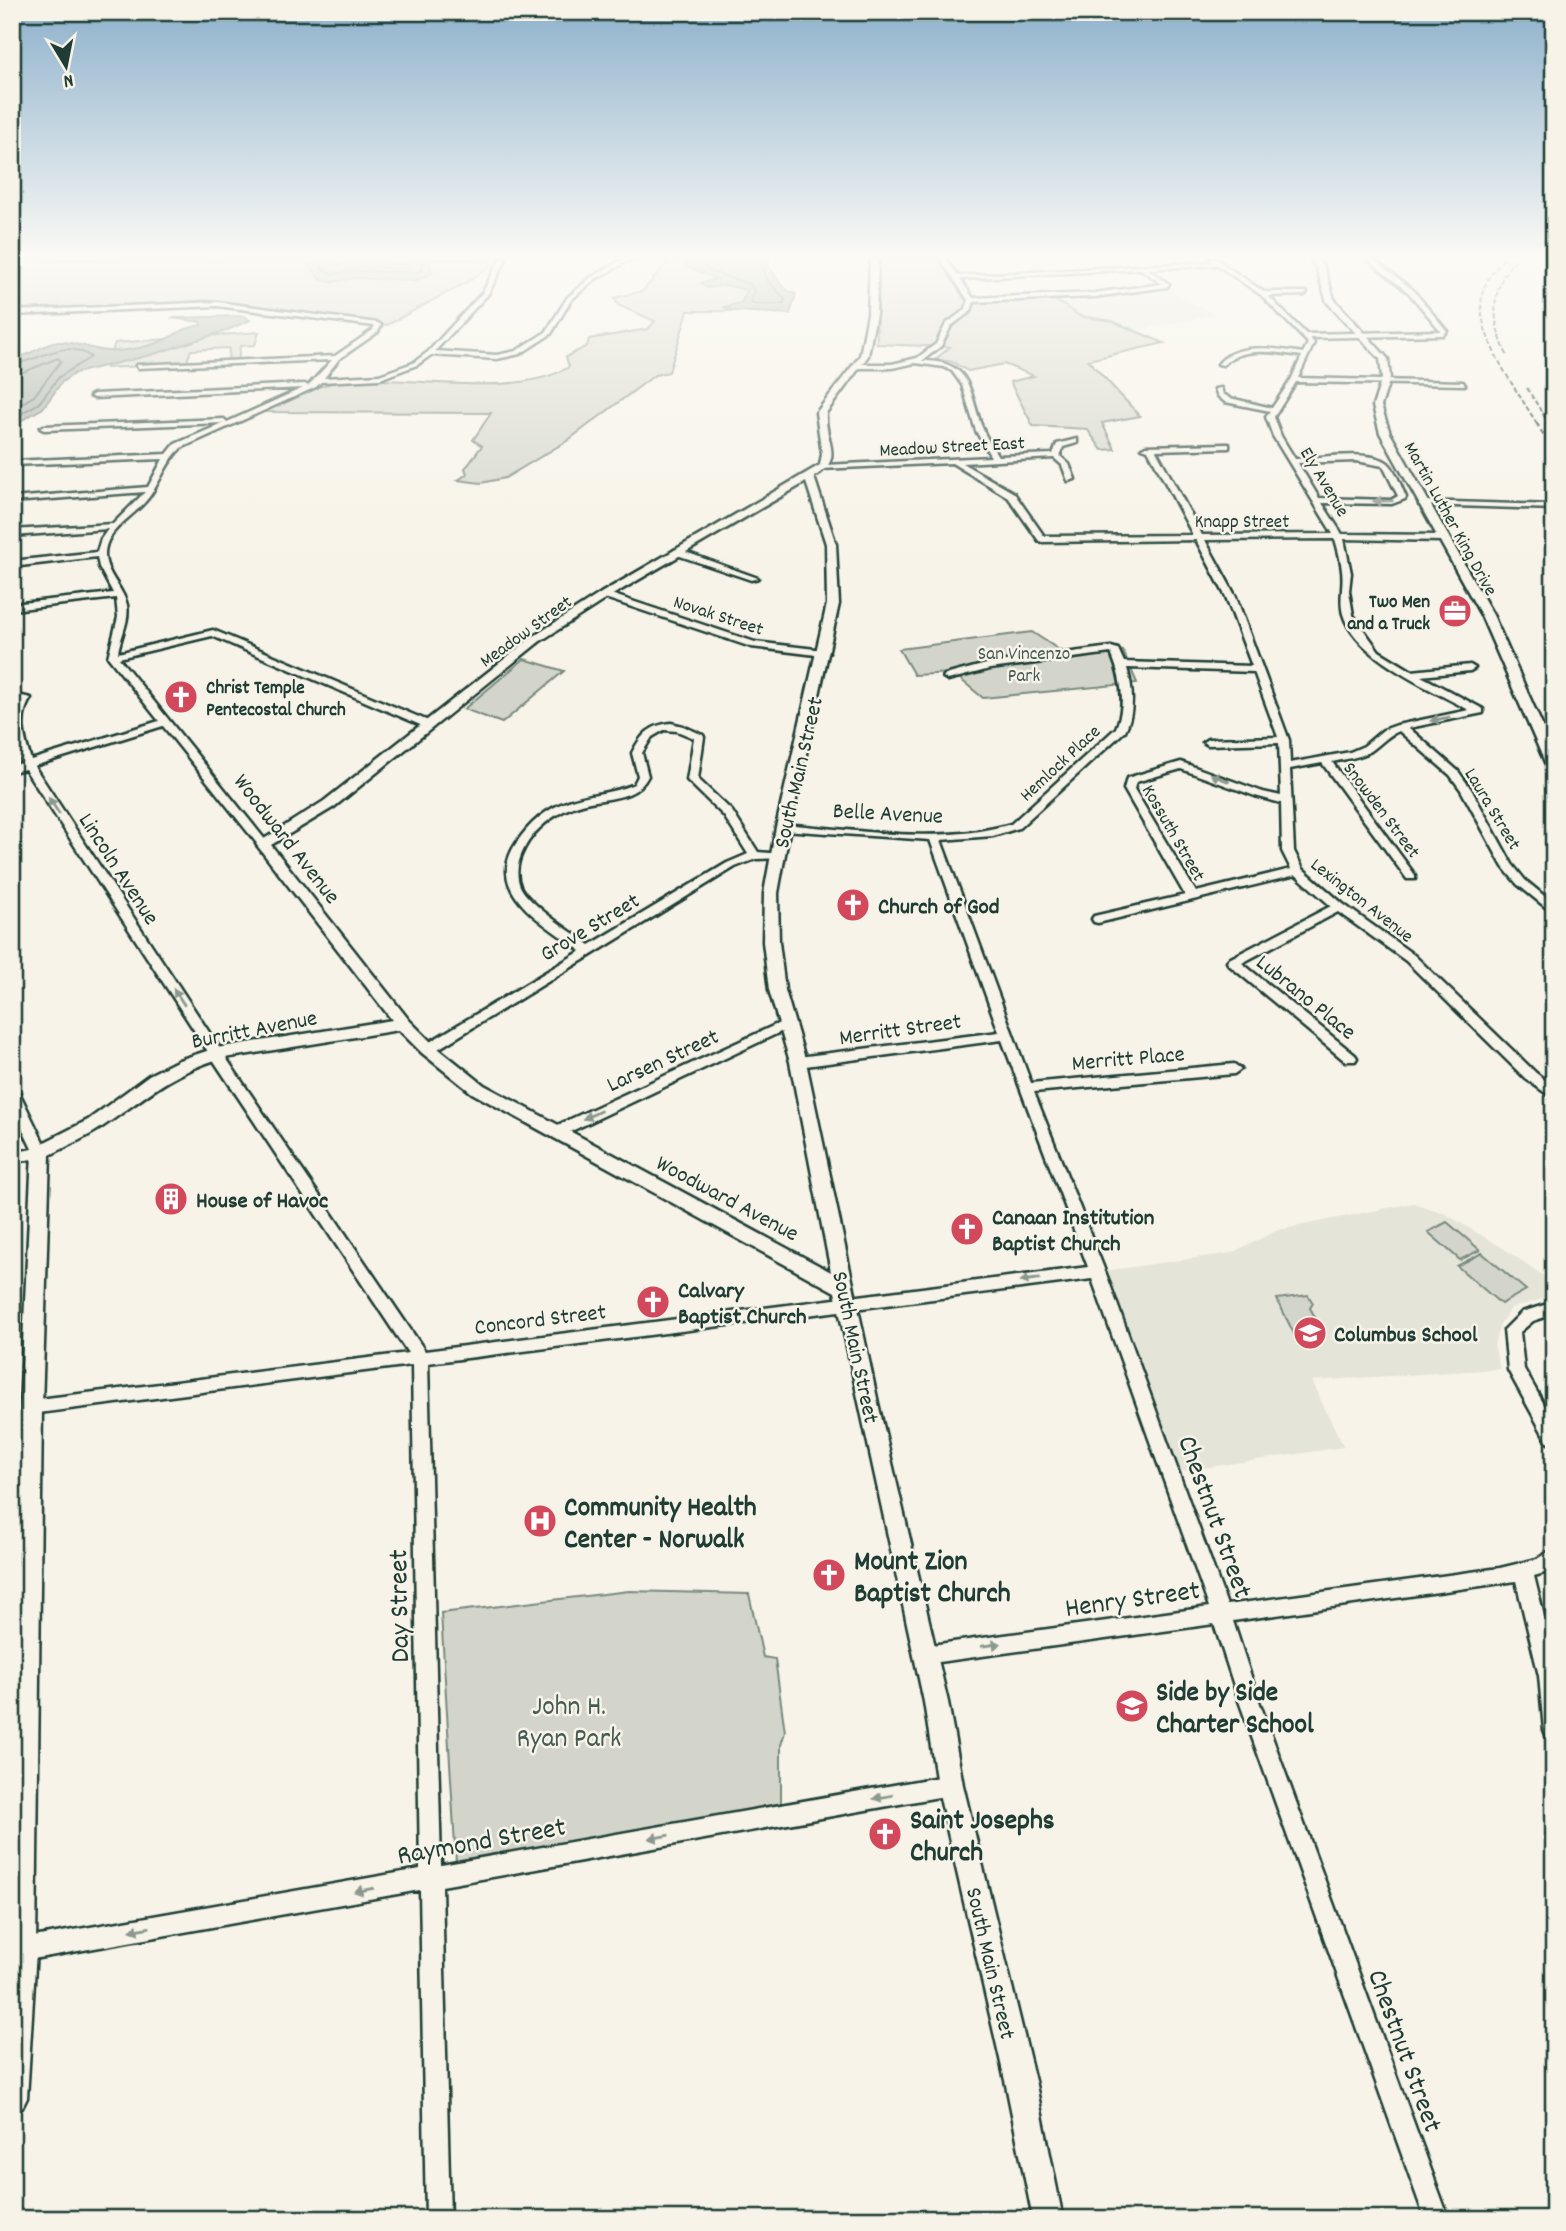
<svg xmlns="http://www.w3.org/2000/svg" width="1566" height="2231" font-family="Dekko,sans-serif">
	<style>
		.built { fill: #e5e4d9 }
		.green { fill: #d3d5ca; stroke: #79897f; stroke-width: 2 }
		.water { fill: #a4ada3; stroke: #6f8077; stroke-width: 2 }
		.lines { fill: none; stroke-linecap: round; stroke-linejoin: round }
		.shore { stroke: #546a60; stroke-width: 2 }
		.minor-casing { stroke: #1f3d34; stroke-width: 5 }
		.major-casing { stroke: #1f3d34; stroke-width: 5 }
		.minor { fill: #f7f3e8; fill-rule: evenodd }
		.major { fill: #f7f3e8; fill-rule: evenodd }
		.rail-far1 { stroke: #1f3d34; stroke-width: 2; stroke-dasharray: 5 2.5; stroke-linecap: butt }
		.rail { stroke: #1f3d34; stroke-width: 2.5; stroke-dasharray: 6 3.5; stroke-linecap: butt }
		.oneway { fill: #8b988e }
		.labels { text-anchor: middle; stroke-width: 5; stroke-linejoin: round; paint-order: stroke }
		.far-street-label { font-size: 19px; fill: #1f3d34; stroke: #f7f3e8 }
		.far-poi-label { font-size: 19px; font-weight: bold; fill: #1f3d34; stroke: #f7f3e8; text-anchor: end }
		.far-park-label { font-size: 19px; fill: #435b52; stroke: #f7f3e8 }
		.street-label { font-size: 23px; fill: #1f3d34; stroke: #f7f3e8 }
		.poi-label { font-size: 23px; font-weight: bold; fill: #1f3d34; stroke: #f7f3e8; text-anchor: start }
		.near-poi-label { font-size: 28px; font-weight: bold; fill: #1f3d34; stroke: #f7f3e8; text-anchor: start }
		.near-street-label { font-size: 28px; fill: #1f3d34; stroke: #f7f3e8 }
		.near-park-label { font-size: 28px; fill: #435b52; stroke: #f7f3e8 }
	</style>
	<rect width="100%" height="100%" fill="#f7f3e8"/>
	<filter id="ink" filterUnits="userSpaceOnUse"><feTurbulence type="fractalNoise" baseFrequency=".0143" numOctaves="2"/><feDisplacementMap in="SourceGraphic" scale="14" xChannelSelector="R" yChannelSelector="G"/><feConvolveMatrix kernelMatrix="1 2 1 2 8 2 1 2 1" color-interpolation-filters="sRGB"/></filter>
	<g filter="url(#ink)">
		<path class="built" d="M1169 290 1214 315 1137 330 1107 320 1081 316 1047 295Z
			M1413 1203 1442 1212 1503 1248 1554 1283V1296L1511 1308 1500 1324 1494 1345 1500 1369 1311 1381 1344 1447 1176 1472 1097 1272 1231 1253 1278 1230Z"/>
		<path class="green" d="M12 259H492L489 266 471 280 387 325 254 310 206 300 115 309 12 311Z
			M670 259H688L687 266 718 280 707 288 724 285 748 290 741 303 726 308 735 311H688L669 372 655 375 567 441 505 478 481 483 458 480 467 474 465 468C473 461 475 453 482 446L473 440 491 413 263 412C282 404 313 387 332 383 401 371 509 402 569 367L566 357 587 346 589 339 648 329 655 321 618 305 614 298 643 291Z
			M875 259H944L964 299 1047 295 1080 316 1112 321 1164 343 1088 360 1140 416 1102 423 1115 449 1102 450 1087 429 1033 426 1010 382 1034 376 1004 364 968 371 952 362 936 359 950 347 877 344Z
			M259 332 255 345 240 346 238 362H228L229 348 191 350 186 364 106 368 115 343Z
			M1032 632 1064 653 1101 647 1123 651 1137 683 983 698 953 673 914 675 899 649Z
			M524 659 564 671 502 723 464 709Z
			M1447 1222 1480 1250 1460 1260 1428 1232Z
			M1482 1253 1526 1290 1501 1304 1457 1266Z
			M1308 1295 1313 1303 1310 1308 1323 1332 1295 1336 1277 1299Z
			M629 1591 749 1594 763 1657 775 1659 785 1732 781 1745V1806L456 1863 441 1613Z"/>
		<path class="water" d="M326 259H425L430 261 432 274 416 280 354 278 332 282 320 279 309 264Z
			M688 259H771L766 263C777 275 779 289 796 294L790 314 735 311 724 307 741 303 748 290 724 285 707 288 701 283 717 279 686 266Z
			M244 316 250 320 225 331 151 355 75 373 62 382 43 408 12 426V357C30 358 41 344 58 342 78 341 93 352 112 351 128 351 151 347 166 339 180 332 185 328 201 325V322L171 318Z"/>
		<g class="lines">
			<path class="shore" d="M322 259 321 268 332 274 354 271 415 273 423 269 422 259
				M331 259 334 265 354 262 410 264 414 259
				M694 259 712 272 750 284 754 291 751 300 753 304H783L785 299 768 281 760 259
				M12 364C43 361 61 337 91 357L59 377 39 403 12 419
				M12 373 24 372 58 358 61 361 34 396 12 409"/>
			<defs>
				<path id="minor" d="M500 259H506L488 294 435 351 497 355 516 351 546 332 567 298 590 278 622 260 639 259 626 262 594 280 571 300 551 334 520 354 497 359 431 355 417 365 380 379 321 382 316 387 181 448C166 462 161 481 149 497 135 517 104 529 105 556 106 574 123 588 127 605 130 621 120 637 118 653L213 630 433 723V727H425L212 636 119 658 267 842V846H259L163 726 34 766 226 1058 425 1351 1088 1267 1002 1040 798 1067 793 1065 791 1062 798 1057 999 1032 930 840 783 830 777 827 783 824C857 830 938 845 1011 824L1116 728C1127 703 1121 677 1111 653L990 669 948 680 943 677 945 675 990 663 1111 647 1118 649 1124 662 1252 666 1226 597 1196 540 1042 542 1039 541 1008 497 952 463 821 469 820 467 824 465 991 457 976 431 962 385 952 371 944 367 915 363 892 368H859L856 366 859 364H892L917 358 936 344 946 324 966 309 968 300 940 259H946L958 276 1212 262 1209 259H1216L1264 292H1307L1305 295 1268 296 1306 334 1441 331 1409 293 1367 259H1373L1413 290 1447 331 1443 335 1310 338 1314 343 1298 378 1463 382 1465 385 1296 382 1274 417 1281 436 1295 459C1316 458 1371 449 1388 463 1396 470 1401 487 1406 497L1405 499 1392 504 1322 503 1342 534 1442 535 1446 538 1442 541 1344 539 1351 573 1349 591 1353 615 1379 651 1412 671 1470 665 1475 668 1470 671 1421 676 1483 709V713L1409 728 1458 771 1471 789 1512 864 1525 880 1554 904V914L1517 884 1503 867 1461 790 1450 775 1399 731C1388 735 1381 744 1371 751 1359 758 1345 759 1332 762L1415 875V879H1407L1322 763 1290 769 1294 851 1303 869 1343 904 1414 955 1536 1073 1554 1087V1099L1526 1079 1406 961 1338 912 1242 963 1355 1055 1357 1058 1355 1061H1345L1229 965 1227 962 1229 959 1331 906 1296 875 1098 923 1094 922 1092 919 1094 916 1185 895 1124 789 1127 778 1181 762 1263 792 1281 796 1279 743 1208 745 1203 742 1208 739 1278 737 1254 672 1127 668C1133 689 1135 711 1125 731L1019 828 993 836 941 840 1031 1083 1234 1064 1241 1069 1234 1074 1034 1092 1108 1279 1227 1605 1500 1568 1537 1559 1554 1548V1567L1548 1572 1534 1576 1554 1656V1740L1547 1737 1544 1730 1539 1676 1516 1581 1233 1621 1259 1701 1449 2219H1425L1239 1701 1214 1624 924 1664 917 1661 914 1655 917 1649 924 1646 1209 1607 1092 1279 428 1363 441 1865 950 1775 957 1778 960 1785 957 1792 950 1795 442 1886 450 2219H426L420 1890 22 1961 14 1958 12 1953 14 1942 22 1939 420 1869 412 1365 31 1414 25 1412 23 1407 25 1402 31 1400 408 1353 216 1064 25 769 12 772V766L21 763C14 739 8 718 22 696L31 698C18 718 24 738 31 760L159 721 108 657 118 617 116 598 12 610V604L113 593 99 567 97 557 12 567V561L97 552 101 539 108 529 12 536V530L113 524 145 492 12 502V498L148 487 163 459 12 465V461L167 454 175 444 224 423 44 430 40 428 44 426 224 419 227 422 303 388 94 398 90 396 94 394 305 384 308 386 332 360 138 368 136 365 335 356 373 330 374 326 217 306 12 315V311L217 302 378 323 381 325 378 332 339 359 324 378 379 375 413 363 428 352 483 292ZM1217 265 1261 295 1308 343 1303 353C1276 349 1237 341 1218 364L1223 365C1242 345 1277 353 1302 356L1291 380 1272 408 1230 398 1223 394 1221 388 1215 389 1218 396 1225 402 1270 411 1266 417 1273 436 1333 534 1202 535 1156 450 1229 448V444H1226L1146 446 1142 448 1148 450 1193 535 1044 536 1014 493 962 463 1054 458 1062 465 1068 481 1075 479 1069 464 1060 456 1063 447 1077 443V439L1057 444 1053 454 998 456C992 447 986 438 982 427 968 389 972 361 922 361L941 346 951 326 971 311 974 302 1094 297 1167 287 1169 284 1148 269ZM1141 269 1162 284 1094 293 973 298 960 279ZM1356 461 1383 466 1398 496 1391 500 1319 498 1298 463ZM1335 539C1338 549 1341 560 1342 571 1344 585 1339 599 1343 614 1356 658 1431 689 1469 710L1397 725 1383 730 1364 746 1350 752 1290 763 1289 740 1236 597 1205 540ZM1181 769 1255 796 1281 803 1282 851 1291 869 1196 892 1134 789 1136 782Z
					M1419 501 1554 505V509L1422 505H1419Z
					M674 550H680L758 578 751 580 674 554Z
					M605 592 755 642 824 650 829 653 824 656 751 647 602 597V593Z
					M671 723 683 726 703 735 704 737 698 779 732 811 758 852 782 854V858L756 859 735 867 433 1052H423L421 1049 423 1046 581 951C546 924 482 892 517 842 529 824 546 809 566 802 588 793 612 794 634 784L638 776 632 753C641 735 650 725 671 723ZM664 730 677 731 694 738 687 780 724 816 748 854 727 863 590 945C573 933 527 903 520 886 515 874 518 860 524 849 535 827 559 810 582 804 606 797 636 801 648 776L642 753 652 737Z
					M786 1020 791 1021 793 1024 791 1027 561 1136H551L549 1132 551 1128Z
					M12 1087 19 1092 48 1152 46 1156 12 1163V1153L32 1149 12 1107Z
					M1554 1302V1314L1533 1321 1520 1332 1524 1369 1554 1422V1445L1548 1443 1508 1370 1504 1330 1522 1312Z"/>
				<path id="major" d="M870 259H878L876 314 868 356 826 413C824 443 846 458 814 477L836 544 839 604 790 827 778 893 779 942 785 990 806 1062 878 1403 948 1702 963 1785 1036 2085 1063 2219H1033L1006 2085 937 1785 924 1702 835 1292 472 1093 422 1053 399 1030 218 1059C166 1076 145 1098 102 1127 86 1138 67 1146 50 1155L42 1407 36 1950 27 2098 22 2108 12 2113V1772L20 1407 32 1152 35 1147 88 1120 149 1075 179 1060 216 1048 392 1020 256 844 324 801 531 638 601 593 820 465 822 454 816 413 860 356 868 314ZM806 482 826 544 827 604 776 827 764 893 763 942 769 990 790 1062 831 1272 484 1085 434 1045 409 1020 271 845 334 807 539 642 609 597Z
					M1310 259H1317L1324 267 1334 299 1388 359 1390 378 1381 406 1390 433 1493 615 1554 752V771L1547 767 1481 615 1380 433 1373 406 1382 378 1380 359 1327 302 1316 267Z"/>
			</defs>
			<use href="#minor" class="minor-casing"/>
			<use href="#major" class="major-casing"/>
			<use href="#minor" class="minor"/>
			<use href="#major" class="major"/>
			<path class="rail-far1" d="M1504 259C1495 269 1487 278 1483 291 1472 333 1517 389 1537 424
				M1507 355C1491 320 1489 289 1516 259
				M1527 388 1549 424"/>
			<path class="rail" d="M1536 422 1554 454
				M1548 422 1554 433"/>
		</g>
		<defs><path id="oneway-solid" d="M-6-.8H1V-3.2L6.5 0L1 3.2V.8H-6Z" transform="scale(1.75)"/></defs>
		<g class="oneway">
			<use href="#oneway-solid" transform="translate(1383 501) rotate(179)"/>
			<use href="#oneway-solid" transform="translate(1440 719) rotate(168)"/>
			<use href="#oneway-solid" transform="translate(1220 778) rotate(-158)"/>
			<use href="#oneway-solid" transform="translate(54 806) rotate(-123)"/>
			<use href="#oneway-solid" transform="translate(179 997) rotate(-123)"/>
			<use href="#oneway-solid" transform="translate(592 1115) rotate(155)"/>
			<use href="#oneway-solid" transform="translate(1030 1280) rotate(173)"/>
			<use href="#oneway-solid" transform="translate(991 1645) rotate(-8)"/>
			<use href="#oneway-solid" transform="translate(883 1797) rotate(170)"/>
			<use href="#oneway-solid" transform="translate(659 1837) rotate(170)"/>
			<use href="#oneway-solid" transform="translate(364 1890) rotate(170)"/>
			<use href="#oneway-solid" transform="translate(140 1929) rotate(170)"/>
		</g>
	</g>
	<linearGradient id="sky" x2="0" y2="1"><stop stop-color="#8db1cc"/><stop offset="0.45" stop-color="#fbfaf5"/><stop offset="1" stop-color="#fbfaf5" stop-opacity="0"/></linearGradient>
	<rect width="1566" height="571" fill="url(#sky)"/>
	<defs>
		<symbol id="office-disc" viewBox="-11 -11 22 22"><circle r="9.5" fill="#d1495b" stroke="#f7f3e8"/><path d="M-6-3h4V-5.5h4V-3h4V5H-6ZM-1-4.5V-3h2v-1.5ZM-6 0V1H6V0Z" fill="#fff"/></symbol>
		<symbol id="church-disc" viewBox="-11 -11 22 22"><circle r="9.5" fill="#d1495b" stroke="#f7f3e8"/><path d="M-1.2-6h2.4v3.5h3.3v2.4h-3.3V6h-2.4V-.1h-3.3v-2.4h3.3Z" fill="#fff"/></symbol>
		<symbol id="building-disc" viewBox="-11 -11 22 22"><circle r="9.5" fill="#d1495b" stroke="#f7f3e8"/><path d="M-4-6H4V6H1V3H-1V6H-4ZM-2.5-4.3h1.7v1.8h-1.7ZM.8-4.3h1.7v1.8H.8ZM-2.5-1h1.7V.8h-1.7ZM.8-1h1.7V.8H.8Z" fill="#fff"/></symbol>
		<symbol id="school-disc" viewBox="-11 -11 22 22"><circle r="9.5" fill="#d1495b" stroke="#f7f3e8"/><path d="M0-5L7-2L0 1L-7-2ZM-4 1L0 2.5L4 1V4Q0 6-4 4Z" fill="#fff"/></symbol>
		<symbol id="hospital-disc" viewBox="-11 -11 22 22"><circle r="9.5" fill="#d1495b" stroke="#f7f3e8"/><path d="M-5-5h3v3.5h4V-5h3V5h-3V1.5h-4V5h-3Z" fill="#fff"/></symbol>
	</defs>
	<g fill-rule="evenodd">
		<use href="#office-disc" x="1436" y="592" width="38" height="38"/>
		<use href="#church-disc" x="162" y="678" width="38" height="38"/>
		<use href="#church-disc" x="834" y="886" width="38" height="38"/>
		<use href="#building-disc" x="152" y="1180" width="38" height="38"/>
		<use href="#church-disc" x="948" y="1210" width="38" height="38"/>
		<use href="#church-disc" x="634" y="1283" width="38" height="38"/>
		<use href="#school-disc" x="1291" y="1314" width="38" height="38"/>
		<use href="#hospital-disc" x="521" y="1502" width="38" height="38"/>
		<use href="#church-disc" x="810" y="1556" width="38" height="38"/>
		<use href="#school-disc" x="1113" y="1687" width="38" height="38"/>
		<use href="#church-disc" x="866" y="1815" width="38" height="38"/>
	</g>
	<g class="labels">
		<g class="far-street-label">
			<text transform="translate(952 445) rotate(-3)" y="7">Meadow Street East</text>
			<text transform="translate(1326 481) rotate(59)" y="7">Ely Avenue</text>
			<text transform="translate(1452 518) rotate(61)" y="7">Martin Luther King Drive</text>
			<text x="1242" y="527">Knapp Street</text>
			<text transform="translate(719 614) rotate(18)" y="7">Novak Street</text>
			<text transform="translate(525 630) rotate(-36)" y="7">Meadow Street</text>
			<text transform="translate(1059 762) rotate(-43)" y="7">Hemlock Place</text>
			<text transform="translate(1494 808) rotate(59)" y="7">Laura Street</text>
			<text transform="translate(1383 809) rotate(53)" y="7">Snowden Street</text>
			<text transform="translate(1175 832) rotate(60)" y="7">Kossuth Street</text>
			<text transform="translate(1363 899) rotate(38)" y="7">Lexington Avenue</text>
		</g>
		<g class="far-poi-label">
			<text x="1430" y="607">Two Men<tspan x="1430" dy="22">and a Truck</tspan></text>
			<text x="206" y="693" text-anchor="start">Christ Temple<tspan x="206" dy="22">Pentecostal Church</tspan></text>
		</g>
		<g class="far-park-label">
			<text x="1024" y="659">San Vincenzo<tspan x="1024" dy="22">Park</tspan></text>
		</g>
		<g class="street-label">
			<text transform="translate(797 772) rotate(-77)" y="8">South Main Street</text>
			<text transform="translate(888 812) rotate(3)" y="8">Belle Avenue</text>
			<text transform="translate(288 838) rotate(52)" y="8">Woodward Avenue</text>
			<text transform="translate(120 868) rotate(57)" y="8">Lincoln Avenue</text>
			<text transform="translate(589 926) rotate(-31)" y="8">Grove Street</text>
			<text transform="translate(1307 996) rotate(39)" y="8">Lubrano Place</text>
			<text transform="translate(254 1028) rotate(-11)" y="8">Burritt Avenue</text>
			<text transform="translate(900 1028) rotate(-8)" y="8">Merritt Street</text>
			<text transform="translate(1128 1057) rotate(-5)" y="8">Merritt Place</text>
			<text transform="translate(662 1059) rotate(-25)" y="8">Larsen Street</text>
			<text transform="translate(728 1197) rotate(28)" y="8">Woodward Avenue</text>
			<text transform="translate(540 1318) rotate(-7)" y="8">Concord Street</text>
			<text transform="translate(857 1347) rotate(78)" y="8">South Main Street</text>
			<text transform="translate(992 1963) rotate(77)" y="8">South Main Street</text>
		</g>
		<g class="poi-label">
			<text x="878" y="913">Church of God</text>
			<text x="196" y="1207">House of Havoc</text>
			<text x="992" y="1224">Canaan Institution<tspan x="992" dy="26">Baptist Church</tspan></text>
			<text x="678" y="1297">Calvary<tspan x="678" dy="26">Baptist Church</tspan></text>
			<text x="1334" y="1341">Columbus School</text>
		</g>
		<g class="near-poi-label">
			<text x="564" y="1515">Community Health<tspan x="564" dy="32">Center - Norwalk</tspan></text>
			<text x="854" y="1569">Mount Zion<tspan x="854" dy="32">Baptist Church</tspan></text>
			<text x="1156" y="1700">Side by Side<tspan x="1156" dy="32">Charter School</tspan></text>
			<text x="910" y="1828">Saint Josephs<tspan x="910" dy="32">Church</tspan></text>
		</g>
		<g class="near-street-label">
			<text transform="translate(1217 1516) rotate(70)" y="10">Chestnut Street</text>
			<text transform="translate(1132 1597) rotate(-8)" y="10">Henry Street</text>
			<text transform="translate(397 1606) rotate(-91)" y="10">Day Street</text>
			<text transform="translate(481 1839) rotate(-10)" y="10">Raymond Street</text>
			<text transform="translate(1407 2050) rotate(70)" y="10">Chestnut Street</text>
		</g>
		<g class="near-park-label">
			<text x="569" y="1714">John H.<tspan x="569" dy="32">Ryan Park</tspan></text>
		</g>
	</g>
	<rect width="1566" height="2231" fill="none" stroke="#f7f3e8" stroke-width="42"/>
	<rect x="21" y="21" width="1524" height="2189" fill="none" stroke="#1f3d34" stroke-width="2.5" filter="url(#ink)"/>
	<g transform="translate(66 66) rotate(170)" stroke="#f7f3e8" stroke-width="5" paint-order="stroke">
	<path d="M0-5L12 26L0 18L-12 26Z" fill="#1f3d34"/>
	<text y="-10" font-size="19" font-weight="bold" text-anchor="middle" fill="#1f3d34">N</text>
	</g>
</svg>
